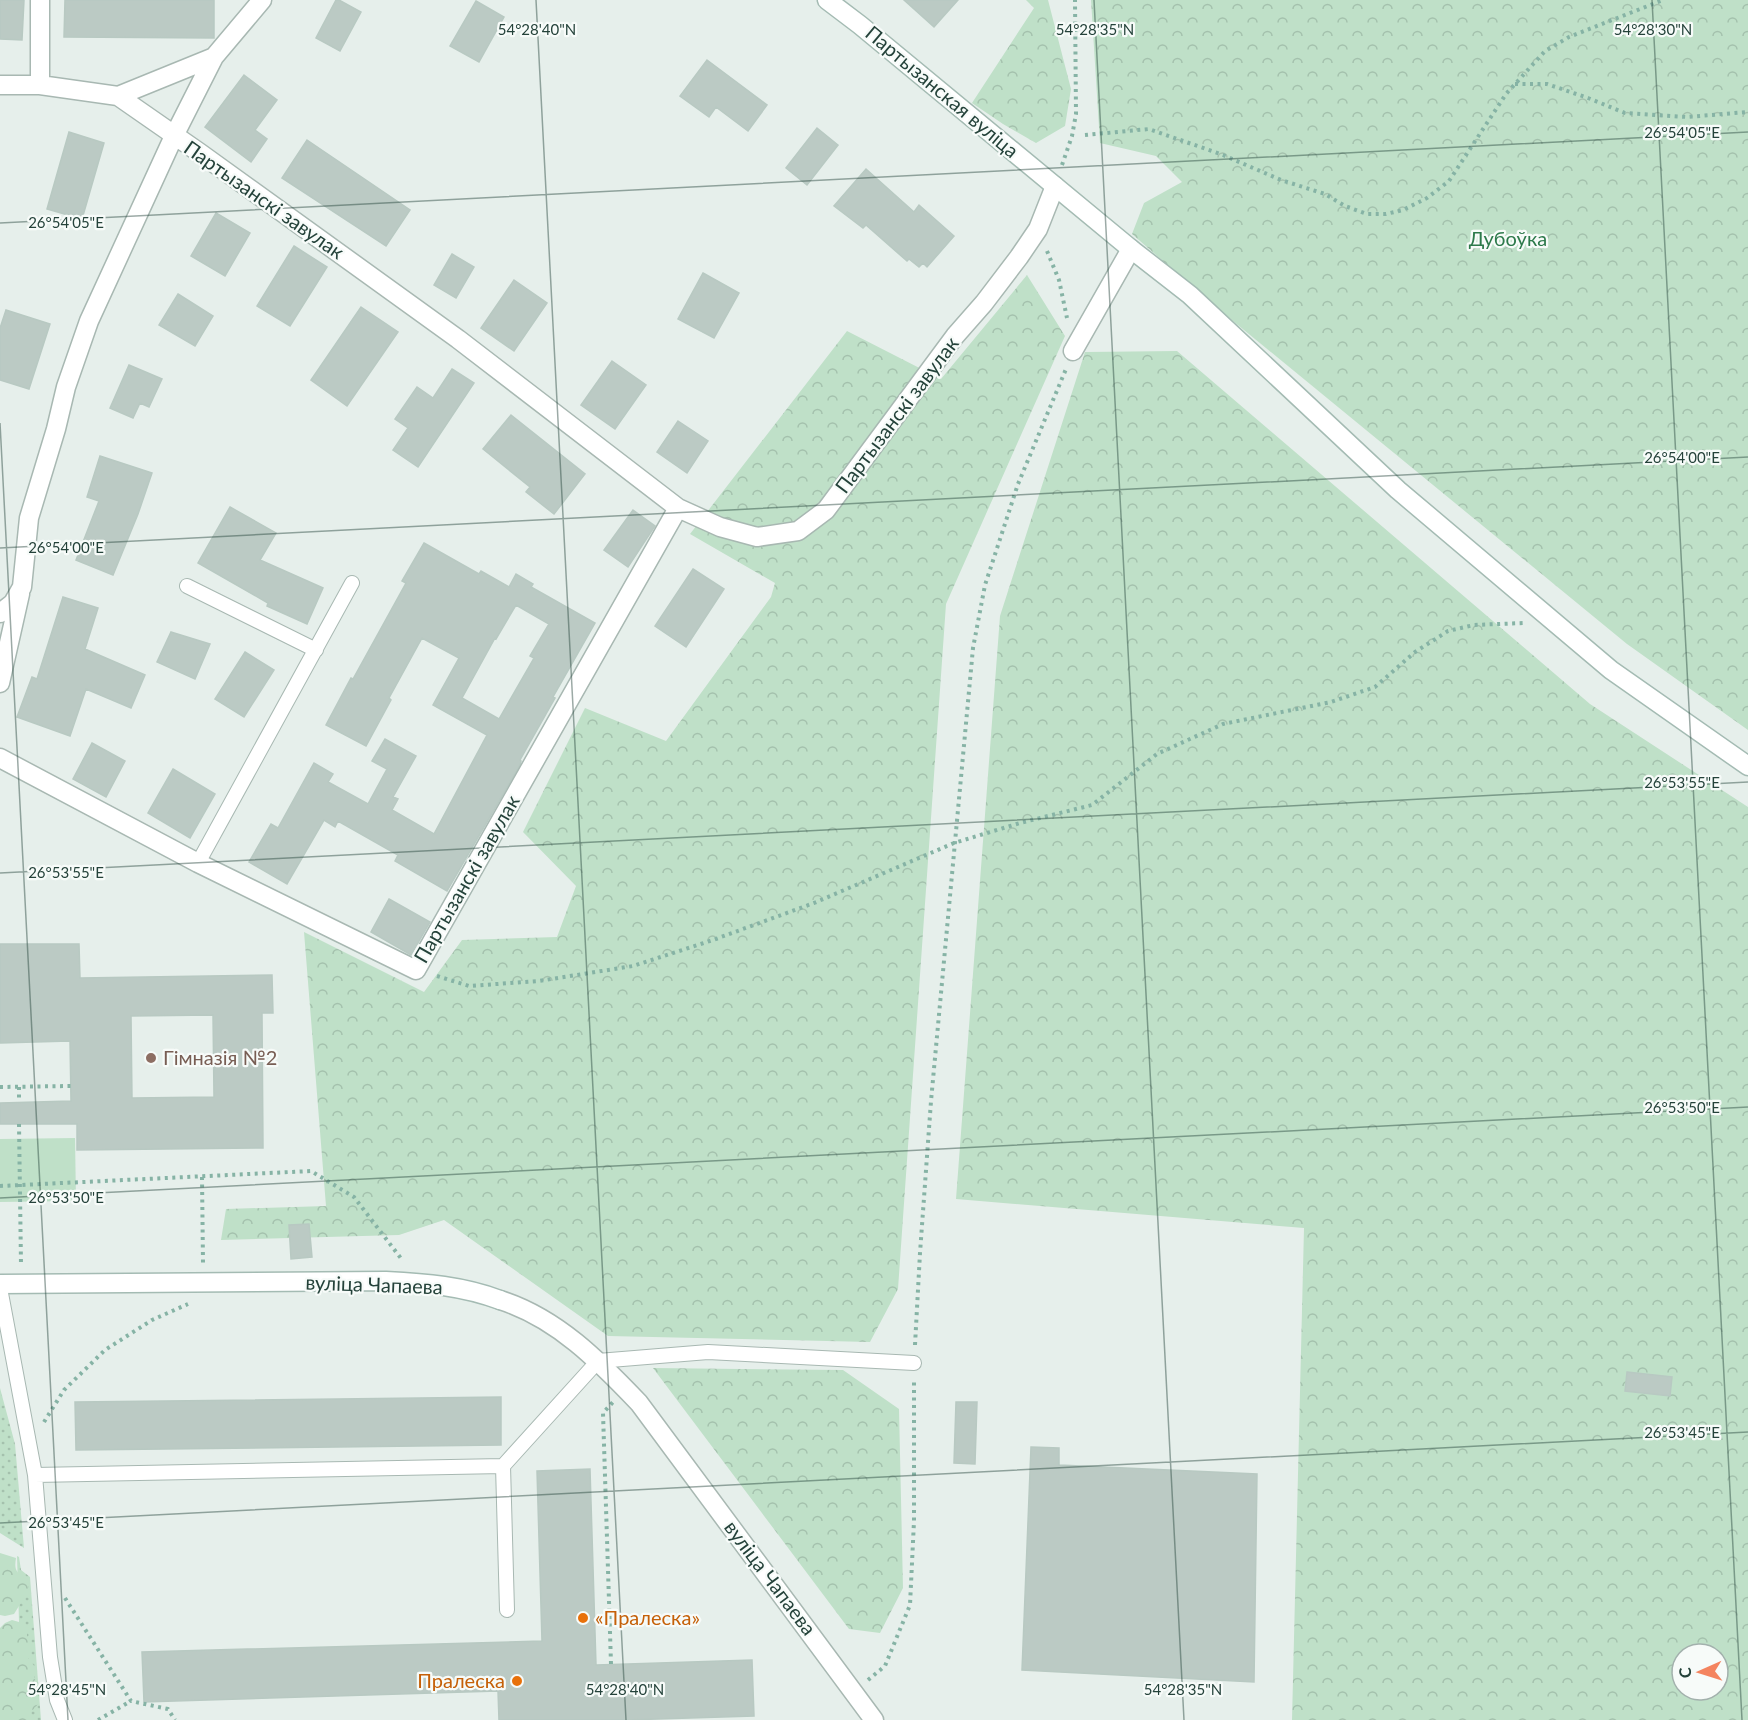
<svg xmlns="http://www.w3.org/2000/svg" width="1748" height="1720" font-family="Lato,sans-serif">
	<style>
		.grass { fill: url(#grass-dots) }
		.forest { fill: url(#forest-crowns); fill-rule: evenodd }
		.park { fill: #bfe0c8 }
		.building { fill: #bbcac4; stroke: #b8c9c2; stroke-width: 1.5; fill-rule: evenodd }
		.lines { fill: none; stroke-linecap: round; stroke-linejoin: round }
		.lane-casing { stroke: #a8b8b2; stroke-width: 16 }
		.street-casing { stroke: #a8b8b2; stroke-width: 21 }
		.secondary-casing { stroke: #a4bbb3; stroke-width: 21 }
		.path { stroke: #86b3a5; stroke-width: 4; stroke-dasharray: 3 4.5; stroke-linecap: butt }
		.lane { stroke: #fff; stroke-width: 14 }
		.street { stroke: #fff; stroke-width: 18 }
		.secondary { stroke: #fff; stroke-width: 18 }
		.ticks { fill: none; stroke: #24423a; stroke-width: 1.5; stroke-opacity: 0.45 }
		.education-dot { fill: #8d6e63; stroke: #f7fbf9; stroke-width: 2 }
		.food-dot { fill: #e8710a; stroke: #f7fbf9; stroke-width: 2 }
		.labels { text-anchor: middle; stroke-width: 4.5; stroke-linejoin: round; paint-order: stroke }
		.street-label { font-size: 20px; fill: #24423a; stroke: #f7fbf9 }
		.park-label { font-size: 20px; fill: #2d7a4b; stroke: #f7fbf9 }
		.education-label { font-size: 20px; fill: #785e54; stroke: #f7fbf9; text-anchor: start }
		.food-label { font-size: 20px; fill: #c56008; stroke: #f7fbf9; text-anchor: start }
		.ticks-label { font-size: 15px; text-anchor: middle; fill: #24423a; stroke: #f7fbf9; stroke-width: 4.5; stroke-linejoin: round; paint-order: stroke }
	</style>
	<defs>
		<pattern id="grass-dots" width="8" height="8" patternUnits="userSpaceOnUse" patternTransform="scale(1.5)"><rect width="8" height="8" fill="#bfe0c8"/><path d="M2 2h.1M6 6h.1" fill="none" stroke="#a4c1ad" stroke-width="1.8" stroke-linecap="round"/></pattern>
		<pattern id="forest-crowns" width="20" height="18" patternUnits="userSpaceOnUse" patternTransform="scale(1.5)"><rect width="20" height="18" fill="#bfe0c8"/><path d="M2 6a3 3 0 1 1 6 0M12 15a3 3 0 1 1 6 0" fill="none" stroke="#a4c1ad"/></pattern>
	</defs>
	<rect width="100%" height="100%" fill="#e6efeb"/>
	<path class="grass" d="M0 1388 15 1444 24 1548 0 1533Z
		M17 1556 19 1557 21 1570 30 1577 41 1720H22Z"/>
	<path class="forest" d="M1026 0H1048L1071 89 1065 126 1036 143 1003 124 972 103 1034 8Z
		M1091 0H1748V730L1627 644 1211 303 1132 234 1144 203 1182 182 1156 156 1100 143Z
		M1027 275 1065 336 946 604 898 1289 870 1342 608 1336 444 1220 399 1235 221 1240 226 1209 326 1206 304 932 424 992 462 940 557 937 576 886 523 832 585 708 666 741 771 597 775 583 690 534 847 331 941 379Z
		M1177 351 1590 704 1748 807V1720H1292L1304 1228 956 1199 1000 616 1085 352ZM1682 1654H1718V1690H1682Z
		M653 1368 843 1370 899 1409 903 1588 880 1633 849 1629Z
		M0 1553 16 1558C14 1570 16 1573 27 1578L29 1590 14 1614 5 1616 0 1615Z
		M12 1620 19 1622 27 1630V1638L31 1640 28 1658 35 1667 34 1678 37 1683 39 1703 31 1712 30 1720H0V1628L5 1623Z"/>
	<path class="park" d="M75 1138 76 1201 0 1202V1139Z"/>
	<path class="building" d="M0 0H24L22 40 0 39Z
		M65 0H214V38L64 37Z
		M336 0H339L361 12 340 51 316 38Z
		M904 0H958L934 27Z
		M476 1 504 17 479 62 450 46Z
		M707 60 767 105 748 131 716 107 709 117 680 96Z
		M244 75 277 100 255 130 267 139 251 162 205 127Z
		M817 128 838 145 807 185 786 168Z
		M69 132 104 143 82 219 47 209Z
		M307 140 410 210 386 246 282 178Z
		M866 169 914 212 919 205 954 236 927 267 923 263 919 267 909 259 907 261 866 225 863 228 834 206Z
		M216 213 250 233 225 276 191 256Z
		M294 246 327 267 290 326 257 306Z
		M452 254 474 267 456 298 434 285Z
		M703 273 739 293 714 338 678 319Z
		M514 280 547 303 514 351 481 328Z
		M178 294 213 316 195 346 159 325Z
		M361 307 398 332 347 406 311 380Z
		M6 310 50 324 29 389 0 380V328Z
		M612 361 646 385 615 429 581 405Z
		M129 365 162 379 149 407 140 403 133 418 110 408Z
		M452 369 474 383 418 467 393 450 408 428 395 419 417 387 433 398Z
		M511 415 585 474 554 514 526 492 530 487 483 449Z
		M678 421 708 441 687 473 657 452Z
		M100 456 152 473 138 514 113 575 76 560 99 501 87 497Z
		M230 507 276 533 260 560 323 588 307 624 267 606 268 603 198 563Z
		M633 510 655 526 628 567 604 550Z
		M424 543 479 574 481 571 509 587 516 574 533 584 531 587 595 623 553 697 555 698 520 760 521 761 520 765 447 891 395 861 398 855 338 821 335 827 324 820 287 884 249 862 271 824 278 828 314 763 333 774 328 782 368 804 387 769 372 761 385 739 416 756 393 797 398 799 392 810 434 834 487 735 433 705 459 658 422 638 389 698 391 700 366 746 326 725 351 678 353 679 406 583 402 581ZM516 605 549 624 530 656 534 658 499 719 462 698 495 638 496 639Z
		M693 569 724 589 686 647 655 626Z
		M63 597 98 608 85 649 145 675 131 708 86 689 70 736 17 717 32 677 37 679Z
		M171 632 210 644 195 679 157 662Z
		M245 652 274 670 244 717 215 699Z
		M92 743 125 761 106 797 73 779Z
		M173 769 215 794 190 838 148 813Z
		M389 899 430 922 411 955 371 932Z
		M0 944H79L80 978 272 975 273 1013H262L263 1148 77 1150V1124H0V1103L71 1101 70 1041 0 1043ZM213 1015 214 1097 132 1098 131 1016Z
		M309 1224 312 1257 291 1259 289 1225Z
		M1627 1372 1672 1377 1670 1396 1625 1391Z
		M501 1397V1445L76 1450 75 1402Z
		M956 1402H977L975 1464 954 1463Z
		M1031 1447 1059 1448V1465L1257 1474 1254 1682 1022 1670Z
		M590 1469 596 1665 752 1660 754 1716 626 1720H499L498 1691 144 1702 142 1652 542 1641 537 1471Z"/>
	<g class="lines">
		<defs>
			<path id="lane" d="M187 586 316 650
				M198 863 352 583
				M0 1288 35 1475 50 1657 57 1700 65 1720
				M503 1466 598 1361 708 1352 914 1363
				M35 1475 503 1466 507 1610"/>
			<path id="street" d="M40 0V85
				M0 85H40L118 96 200 153 458 339 678 508
				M118 96 214 57
				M1073 351 1131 249
				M0 613 13 603 22 587 29 518 56 429 66 387 89 321 174 136 214 57 262 0
				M0 683 20 594
				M0 758 198 863 416 970 678 508 720 527 757 537 798 531 826 510 955 336 984 303 1019 257 1038 229 1055 186
				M500 1300C557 1318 599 1361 639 1403L874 1720"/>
			<path id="secondary" d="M827 0 860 25 1131 249 1190 295 1398 490 1611 670 1748 766
				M0 1284 386 1281C425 1283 463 1286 500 1300"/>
		</defs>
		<use href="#lane" class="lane-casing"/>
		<use href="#street" class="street-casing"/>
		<use href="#secondary" class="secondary-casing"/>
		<path class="path" d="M1515 84H1547L1588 98 1625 113 1687 117 1748 112
			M1085 135 1149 129 1223 155 1281 180 1325 194 1345 206 1367 214H1386L1403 210 1427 198 1449 181 1506 94 1545 51 1569 37 1663 0
			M1062 165 1072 136 1076 114 1075 0
			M1047 251 1059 280 1067 318
			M437 976 469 986 539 981 633 966 713 940 814 903 954 843 1020 823 1092 805 1157 754 1223 724 1331 702 1375 687 1415 652 1448 631 1474 625 1523 623
			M0 1087 71 1086
			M19 1087V1102
			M19 1124 21 1264
			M202 1177 203 1263
			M0 1186 311 1171 354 1197 403 1261
			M915 1345 920 1253 931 1101 973 648 985 585 1018 484 1066 369
			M44 1422 64 1390 105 1350 152 1320 188 1304
			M65 1598 131 1701 168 1709 175 1720
			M611 1664 603 1413 613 1402
			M868 1680 885 1666 910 1605 914 1521V1379
			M98 1720 131 1701"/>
		<use href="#lane" class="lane"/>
		<use href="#street" class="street"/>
		<use href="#secondary" class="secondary"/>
	</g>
	<path class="ticks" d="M536 0 626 1720M1094 0 1184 1720M1652 0 1742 1720M0 223 1748 132M0 423 68 1720M0 548 1748 457M0 873 1748 782M0 1198 1748 1107M0 1523 1748 1432"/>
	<circle class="education-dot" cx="151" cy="1058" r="6"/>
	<g class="food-dot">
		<circle cx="583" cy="1618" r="6"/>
		<circle cx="517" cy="1681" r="6"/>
	</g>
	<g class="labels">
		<g class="street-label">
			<text transform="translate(942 92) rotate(40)" y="7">Партызанская вуліца</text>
			<text transform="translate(264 200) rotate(35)" y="7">Партызанскі завулак</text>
			<text transform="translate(897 415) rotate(-53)" y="7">Партызанскі завулак</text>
			<text transform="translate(467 879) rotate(-60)" y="7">Партызанскі завулак</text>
			<text transform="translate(374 1285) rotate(2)" y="7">вуліца Чапаева</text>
			<text transform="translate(770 1578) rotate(53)" y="7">вуліца Чапаева</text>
		</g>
		<g class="park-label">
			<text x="1508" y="246">Дубоўка</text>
		</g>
		<g class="education-label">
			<text x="163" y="1065">Гімназія №2</text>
		</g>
		<g class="food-label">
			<text x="595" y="1625">«Пралеска»</text>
			<text x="505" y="1688" text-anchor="end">Пралеска</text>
		</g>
	</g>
	<g class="ticks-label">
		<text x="537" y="35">54°28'40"N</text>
		<text x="1095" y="35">54°28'35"N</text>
		<text x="1653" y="35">54°28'30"N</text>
		<text x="1682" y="138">26°54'05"E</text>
		<text x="66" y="228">26°54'05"E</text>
		<text x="1682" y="463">26°54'00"E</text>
		<text x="66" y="553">26°54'00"E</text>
		<text x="1682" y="788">26°53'55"E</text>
		<text x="66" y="878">26°53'55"E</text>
		<text x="1682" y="1113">26°53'50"E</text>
		<text x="66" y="1203">26°53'50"E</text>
		<text x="1682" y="1438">26°53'45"E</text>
		<text x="66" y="1528">26°53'45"E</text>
		<text x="67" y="1695">54°28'45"N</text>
		<text x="625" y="1695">54°28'40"N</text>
		<text x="1183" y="1695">54°28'35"N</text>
	</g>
	<g transform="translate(1700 1672) rotate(267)"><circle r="28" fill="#f7fbf9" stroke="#a3b1ad" stroke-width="1.5"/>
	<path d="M0-4.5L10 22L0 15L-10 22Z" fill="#f4845f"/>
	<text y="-9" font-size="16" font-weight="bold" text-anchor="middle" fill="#24423a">С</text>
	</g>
</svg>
